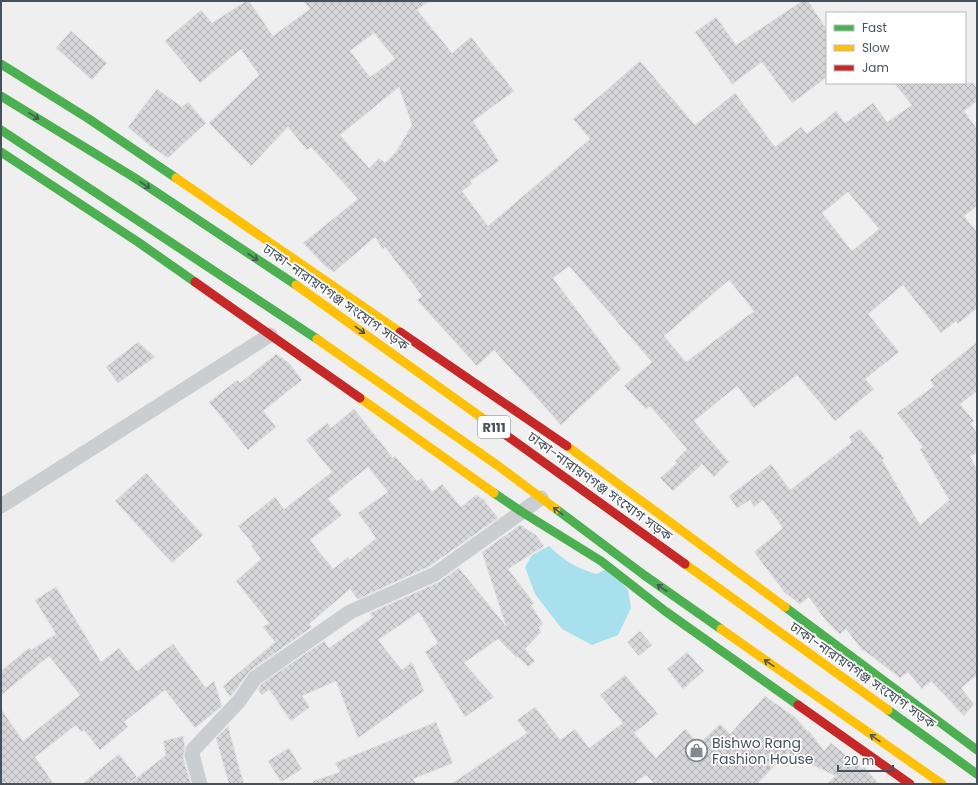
<svg xmlns="http://www.w3.org/2000/svg" width="978" height="785" font-family="Poppins,'Noto Sans Bengali',sans-serif">
	<style>
		.water { fill: #a8e0ed }
		.building { fill: url(#building-cross-hatch); stroke: #e1e1e2; fill-rule: evenodd }
		.lines { fill: none; stroke-linecap: round; stroke-linejoin: round }
		.street { stroke: #cbced0; stroke-width: 15 }
		.fast { stroke: #4caf50; stroke-width: 9 }
		.slow { stroke: #ffc107; stroke-width: 9 }
		.jam { stroke: #c62828; stroke-width: 9 }
		.oneway { stroke: #46575a }
		.labels { text-anchor: middle; stroke-width: 3.5; stroke-linejoin: round; paint-order: stroke }
		.shield { fill: #fff; stroke: #7e868c; stroke-width: 1 }
		.shield-label { font-size: 13px; font-weight: bold; fill: #46525b }
		.street-label { font-size: 14px; fill: #46525b; stroke: #fff }
		.poi-label { font-size: 14px; fill: #46525b; stroke: #fff; text-anchor: start }
	</style>
	<defs>
		<pattern id="building-cross-hatch" width="8" height="8" patternUnits="userSpaceOnUse"><rect width="8" height="8" fill="#d7d7d9"/><path d="M0 0l8 8M0 8l8-8" fill="none" stroke="#b0b1b3"/></pattern>
	</defs>
	<rect width="100%" height="100%" fill="#f0efef"/>
	<path class="water" d="M549 546C563 560 578 569 597 574L608 568 628 590 631 608 618 635 592 645 562 629 535 594 525 567 532 555Z"/>
	<path class="building" d="M246 1H249L273 36 310 9 303 1H429L417 10 452 53 471 37 514 91 473 121 499 161 470 181 472 184 462 191 488 226 590 139 573 119 640 61 695 125 735 93 775 147 801 127 807 134 836 111 845 123 873 103 887 122 912 105 894 83H973L977 88V101L964 111 977 129V206L964 216 977 232V308L958 324 956 321 941 333 903 285 868 314 899 352 865 379 874 389 835 421 797 375 754 408 737 386 694 421 729 462 714 477 702 464 673 491 660 478 677 463 675 461 687 449 650 406 646 409 624 386 652 362 569 266 553 278 621 369 561 425 494 350 477 366 417 300 422 296 385 247 383 249 375 237 334 272 325 266 303 243 358 199 311 147 307 150 288 127 251 166 209 123 259 75 241 49 200 83 165 41 201 10 212 23ZM374 33 395 59 370 77 350 51ZM399 87 412 125 396 152 385 163 379 158 369 168 340 135ZM848 192 879 229 852 251 822 213ZM729 280 754 311 686 362 664 336Z
		M802 1H808L827 30V77L792 103 762 62 732 84 695 32 716 17 736 45Z
		M71 31 107 63 92 80 56 48Z
		M157 89 182 107 188 102 206 123 168 158 149 145 128 127Z
		M138 342 155 357 118 383 106 367Z
		M977 342V391L960 404 974 421 971 424 977 433V453L970 456 977 470V675L961 688 974 704 964 716 931 681 922 689 908 672 900 678 865 651 862 650 846 629 840 634 835 630 823 617 809 597 800 604 785 593 754 552 783 528 763 500 754 507 750 500 737 508 729 496 771 464 790 490 852 442 849 437 860 429 884 458 882 460 920 525 949 500 920 449 923 447 897 413 934 386 930 380Z
		M276 354 289 363 302 380 263 411 276 427 248 450 209 402 237 380 240 383Z
		M354 409 393 458 395 456 417 481 421 478 432 492 442 484 461 507 476 495 484 500 498 518 430 566 358 599 350 589 309 624 312 627 250 671 230 697 223 686 275 642 263 627 269 623 236 581 261 559 251 546 253 544 238 526 275 497 284 509 332 472 306 440 327 423 331 428ZM368 467 388 492 358 513 376 538 350 560 348 557 333 569 310 540 342 515 328 499Z
		M146 473 203 535 172 563 115 501Z
		M520 525 536 535 544 546 508 569 534 603 531 605 543 624 539 627 541 632 525 649 535 661 528 667 518 657 517 658 498 639 464 663 494 697 465 717 425 652 438 643 419 612 378 640 402 670 412 662 424 691 358 738 336 681 302 696 310 707 291 721 269 689 262 695 258 689 261 684 324 641 329 648 373 617 370 613 439 582 459 568 506 626 482 552Z
		M56 587 101 662 119 648 137 671 173 644 206 688 214 681 222 706 195 728 165 690 124 722 128 727 100 750 84 730 81 732 76 725 35 757 54 784H1V709L23 741 80 695 49 656 1 695V671L29 648 31 650 56 634 35 600Z
		M640 631 652 645 639 656 627 642Z
		M687 652 704 671 683 689 667 669Z
		M625 675 658 714 634 733 656 758 685 729 699 744 720 724 730 734 765 696 796 718 808 732 809 731 824 751 831 743 863 769 864 767 879 784H826L836 776 787 753 757 784H655L646 775 633 784H451L527 733 517 720 535 707 560 740 575 729 589 748 623 723 600 695Z
		M436 722 453 763 413 779 416 784H313V781L340 772 335 763Z
		M228 726 237 760 244 784H229L216 738Z
		M183 736 185 747 183 757 191 784H129L166 755 163 741Z
		M289 748 302 769 281 782 268 761Z
		M119 754 137 777 128 784H82Z"/>
	<g class="lines">
		<path class="street" d="M1 506 270 335
			M200 784 192 755 193 750 239 701 255 678 350 612 435 574 541 498"/>
		<path class="fast" d="M1 64 89 119 176 178
			M1 96 135 178 296 285
			M1 130 317 339
			M1 152 138 242 195 282
			M494 493 522 512 601 561 665 611 798 705
			M556 509 644 575 721 629
			M785 607 977 750
			M888 710 977 774"/>
		<path class="slow" d="M176 178 400 332
			M296 285 492 425
			M317 339 497 465 556 509
			M360 398 494 493
			M567 446 785 607
			M685 564 888 710
			M721 629 942 784"/>
		<path class="jam" d="M195 282 360 398
			M400 332 567 446
			M492 425 685 564
			M798 705 910 784"/>
	</g>
	<defs><path id="oneway-shaft" d="M-6 0H5M1.5-3L5.5 0L1.5 3" fill="none" stroke-width="1.6" stroke-linecap="round" stroke-linejoin="round"/></defs>
	<g class="oneway">
		<use href="#oneway-shaft" transform="translate(34 116) rotate(32)"/>
		<use href="#oneway-shaft" transform="translate(145 185) rotate(34)"/>
		<use href="#oneway-shaft" transform="translate(253 257) rotate(34)"/>
		<use href="#oneway-shaft" transform="translate(360 330) rotate(36)"/>
		<use href="#oneway-shaft" transform="translate(558 511) rotate(-143)"/>
		<use href="#oneway-shaft" transform="translate(662 588) rotate(-145)"/>
		<use href="#oneway-shaft" transform="translate(769 663) rotate(-145)"/>
		<use href="#oneway-shaft" transform="translate(875 738) rotate(-145)"/>
	</g>
	<defs>
		<symbol id="shop-ring" viewBox="-11 -11 22 22"><circle r="9.5" fill="#fff" stroke="#82898f" stroke-width="1.5"/><path d="M-5-2.5h2.3a2.7 3.5 0 0 1 5.4 0H5L5.5 6h-11ZM-1.5-2.5h3a1.5 2.3 0 0 0-3 0Z" fill="#82898f"/></symbol>
	</defs>
	<g fill-rule="evenodd">
		<use href="#shop-ring" x="684" y="738" width="25" height="25"/>
	</g>
	<g class="labels">
		<rect class="shield" x="478" y="416" width="32" height="22" rx="3"/>
		<g class="shield-label">
			<text x="494" y="432">R111</text>
		</g>
		<g class="street-label">
			<text transform="translate(336 297) rotate(35)" y="5">ঢাকা-নারায়ণগঞ্জ সংযোগ সড়ক</text>
			<text transform="translate(600 486) rotate(36)" y="5">ঢাকা-নারায়ণগঞ্জ সংযোগ সড়ক</text>
			<text transform="translate(863 675) rotate(35)" y="5">ঢাকা-নারায়ণগঞ্জ সংযোগ সড়ক</text>
		</g>
		<g class="poi-label">
			<text x="712" y="748">Bishwo Rang<tspan x="712" dy="16">Fashion House</tspan></text>
		</g>
	</g>
	<rect width="978" height="785" fill="none" stroke="#46525b" stroke-width="4"/>
	<rect x="826" y="12" width="140" height="72" fill="#ffffff" stroke="#b5babd"/>
	<rect x="834" y="25" width="20" height="6" fill="#4caf50" stroke="#b5babd"/>
	<text x="862" y="32" font-size="12" fill="#46525b">Fast</text>
	<rect x="834" y="45" width="20" height="6" fill="#ffc107" stroke="#b5babd"/>
	<text x="862" y="52" font-size="12" fill="#46525b">Slow</text>
	<rect x="834" y="65" width="20" height="6" fill="#c62828" stroke="#b5babd"/>
	<text x="862" y="72" font-size="12" fill="#46525b">Jam</text>
	<path d="M838 765v6h55v-6" fill="none" stroke="#46525b" stroke-width="2"/>
	<text x="844" y="765" font-size="12" fill="#46525b" stroke="#ffffff" stroke-width="3" paint-order="stroke">20 m</text>
</svg>
